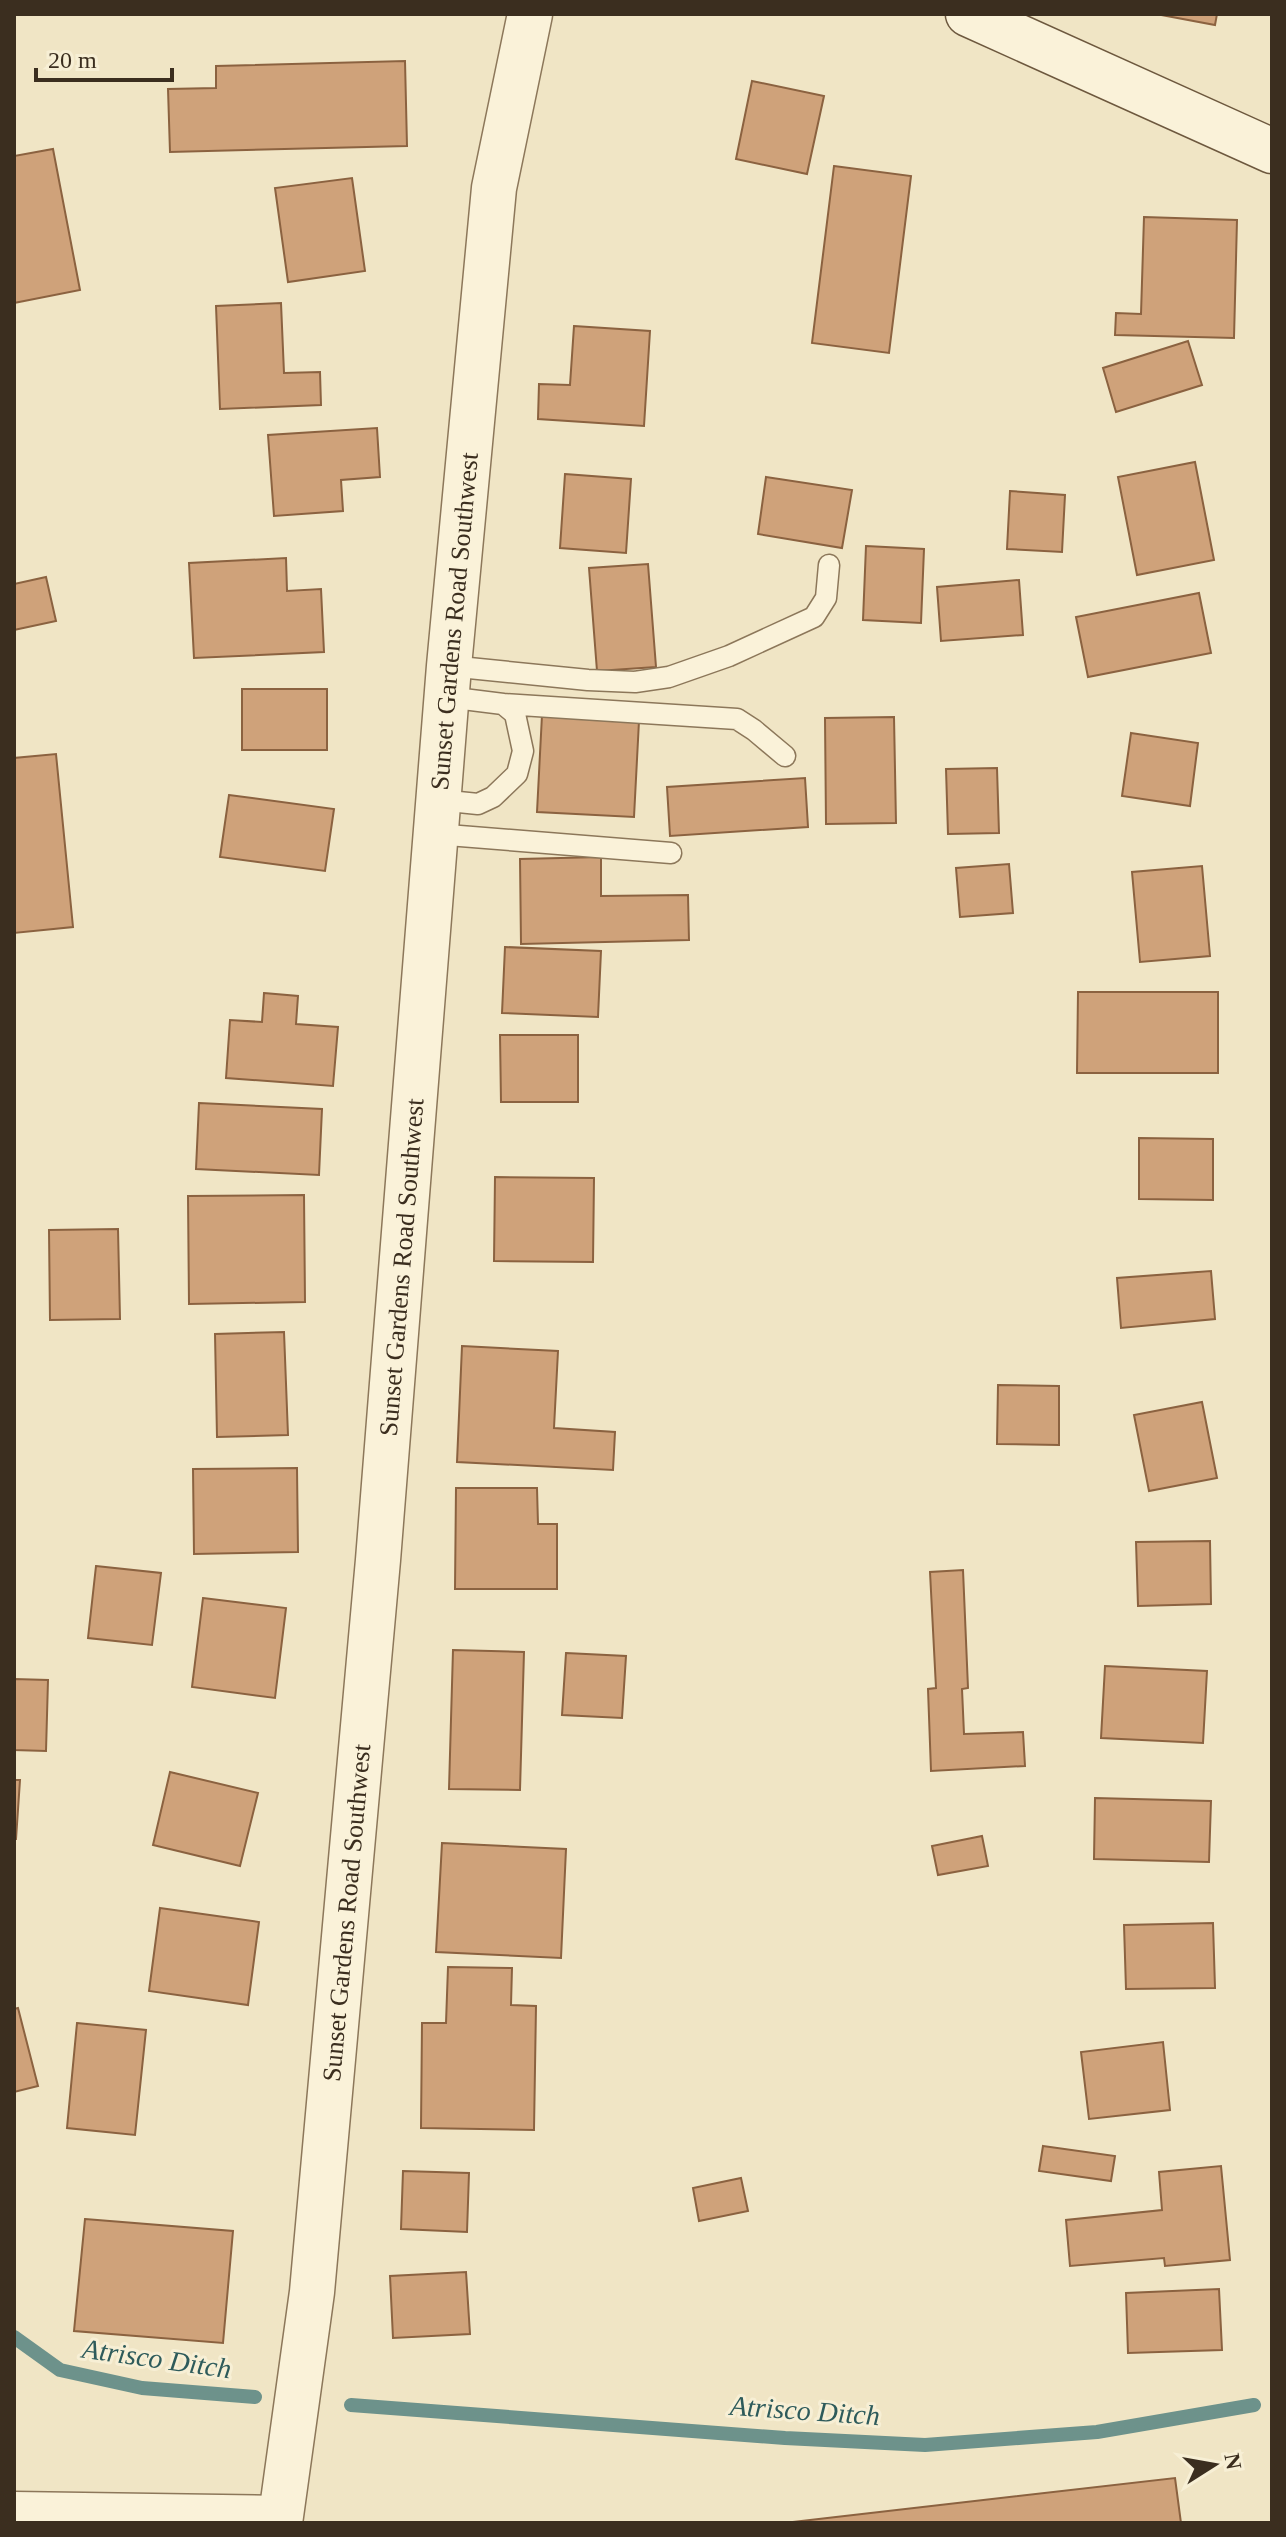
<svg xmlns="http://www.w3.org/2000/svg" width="1286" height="2537" font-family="Georgia,serif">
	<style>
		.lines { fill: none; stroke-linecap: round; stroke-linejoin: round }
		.stream { stroke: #6d928b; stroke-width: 14 }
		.building { fill: #cfa27a; stroke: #8b6240; stroke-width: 2 }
		.service-casing { stroke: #8c775a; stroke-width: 23 }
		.minor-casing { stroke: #8c775a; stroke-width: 43 }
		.tertiary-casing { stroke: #8c775a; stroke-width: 47 }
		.secondary-casing { stroke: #6d583e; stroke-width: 47 }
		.service { stroke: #faf2d9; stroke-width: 20 }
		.minor { stroke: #faf2d9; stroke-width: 40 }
		.tertiary { stroke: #faf2d9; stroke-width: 44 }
		.secondary { stroke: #faf2d9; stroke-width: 44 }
		.labels { text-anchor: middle; stroke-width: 6; stroke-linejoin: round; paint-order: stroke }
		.street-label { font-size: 26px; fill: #3b2e1f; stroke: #f7efd5 }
		.water-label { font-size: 28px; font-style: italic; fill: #2e5b5b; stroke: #f7efd5 }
	</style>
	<rect width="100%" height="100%" fill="#f0e5c5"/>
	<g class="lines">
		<path class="stream" d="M14 2337 60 2370 142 2388 255 2397
			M351 2405 785 2438 925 2445 1097 2432 1254 2405"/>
	</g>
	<path class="building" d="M1156 14H1217L1215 25Z
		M405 61 407 146 170 152 168 89 216 88V66Z
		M752 81 824 96 807 174 736 159Z
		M53 149 80 290 14 303V156Z
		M834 166 911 176 889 353 812 343Z
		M352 178 365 271 288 282 275 188Z
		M1144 217 1237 220 1234 338 1115 335 1116 313 1141 314Z
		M281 303 284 373 320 372 321 405 220 409 216 306Z
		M574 326 650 331 644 426 538 419 539 384 570 385Z
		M1188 341 1202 385 1116 412 1103 368Z
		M377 428 380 477 341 480 343 511 274 516 268 435Z
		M1195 462 1214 560 1137 575 1118 477Z
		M565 474 631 479 626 553 560 548Z
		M766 477 852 490 842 548 758 534Z
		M1010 491 1065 495 1062 552 1007 549Z
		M866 546 924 549 921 623 863 620Z
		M286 558 287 591 321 589 324 652 194 658 189 563Z
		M648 564 656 667 597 671 589 568Z
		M46 577 56 621 14 630V584Z
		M1019 580 1023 635 941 641 937 587Z
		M1199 593 1211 653 1088 677 1076 617Z
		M242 689H327V750H242Z
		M542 715 639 721 634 817 537 812Z
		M894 717 896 823 826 824 825 718Z
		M1131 733 1198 743 1190 806 1122 796Z
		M56 754 73 927 14 933V758Z
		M997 768 999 833 948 834 946 769Z
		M805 778 808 827 670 836 667 787Z
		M229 795 334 809 325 871 220 857Z
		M601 857V896L688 895 689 940 521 944 520 859Z
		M1009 864 1013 913 960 917 956 868Z
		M1202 866 1210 956 1140 962 1132 872Z
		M505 947 601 951 598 1017 502 1013Z
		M1078 992H1218V1073H1077Z
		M264 993 298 996 296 1024 338 1027 333 1086 226 1078 230 1020 262 1022Z
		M500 1035H578V1102H501Z
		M199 1103 322 1109 319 1175 196 1169Z
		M1139 1138 1213 1139V1200L1139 1199Z
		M495 1177 594 1178 593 1262 494 1261Z
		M304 1195 305 1302 189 1304 188 1196Z
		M118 1229 120 1319 50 1320 49 1230Z
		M1211 1271 1215 1319 1121 1328 1117 1278Z
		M284 1332 288 1435 217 1437 215 1334Z
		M462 1346 558 1351 554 1428 615 1432 613 1470 457 1462Z
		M998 1385 1059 1386V1445L997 1444Z
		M1202 1402 1217 1478 1149 1491 1134 1415Z
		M297 1468 298 1552 194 1554 193 1469Z
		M456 1488H537L538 1524H557V1589H455Z
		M1210 1541 1211 1604 1138 1606 1136 1542Z
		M96 1566 161 1573 152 1645 88 1638Z
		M963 1570 968 1688 962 1689 964 1734 1023 1732 1025 1766 931 1771 928 1689 936 1688 930 1572Z
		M203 1598 286 1608 275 1698 192 1687Z
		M453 1650 524 1652 520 1790 449 1789Z
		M566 1653 626 1656 622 1718 562 1715Z
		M1105 1666 1207 1671 1203 1743 1101 1738Z
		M14 1679 48 1680 46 1751 14 1750Z
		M170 1772 258 1793 240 1866 153 1845Z
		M14 1780H20L16 1839H14Z
		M1095 1798 1211 1801 1209 1862 1094 1859Z
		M982 1836 988 1866 938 1875 932 1846Z
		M442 1843 566 1849 561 1958 436 1952Z
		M160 1908 259 1922 248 2005 149 1991Z
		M1213 1923 1215 1988 1126 1989 1124 1925Z
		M448 1967 512 1968 511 2005 536 2006 534 2130 421 2128 422 2023H446Z
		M18 2008 38 2086 14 2092V2009Z
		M77 2023 146 2030 135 2135 67 2128Z
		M1163 2042 1170 2110 1089 2119 1081 2052Z
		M1043 2146 1115 2156 1111 2181 1039 2171Z
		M1221 2166 1230 2260 1165 2266 1164 2258 1070 2266 1066 2220 1162 2210 1159 2172Z
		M403 2171 469 2173 467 2232 401 2229Z
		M741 2178 748 2211 699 2221 693 2188Z
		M85 2219 233 2231 223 2343 74 2331Z
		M466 2272 470 2334 393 2338 390 2276Z
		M1219 2289 1222 2350 1128 2353 1126 2293Z
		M1175 2478 1181 2523H784Z"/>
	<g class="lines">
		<defs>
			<path id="service" d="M449 666 588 680 635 682 669 677 729 656 814 617 826 598 829 565
				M503 704 737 719 754 730 785 756
				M439 800 478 804 493 797 517 774 523 751 515 714 503 704 447 697
				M435 834 671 853"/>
			<path id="minor" d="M14 2512 281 2516"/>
			<g id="tertiary">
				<path id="s1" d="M280 2523 312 2292 378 1560 449 666 494 188 530 14"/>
			</g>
			<path id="secondary" d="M968 14 1272 151"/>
		</defs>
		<use href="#service" class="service-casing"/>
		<use href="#minor" class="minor-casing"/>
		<use href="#tertiary" class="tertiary-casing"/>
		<use href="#secondary" class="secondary-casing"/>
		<use href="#service" class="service"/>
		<use href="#minor" class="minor"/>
		<use href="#tertiary" class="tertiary"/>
		<use href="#secondary" class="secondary"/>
	</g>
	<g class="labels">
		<g class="street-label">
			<text dy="9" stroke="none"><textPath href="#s1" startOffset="1910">Sunset Gardens Road Southwest</textPath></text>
			<text dy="9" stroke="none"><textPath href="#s1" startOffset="1262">Sunset Gardens Road Southwest</textPath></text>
			<text dy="9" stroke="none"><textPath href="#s1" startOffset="614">Sunset Gardens Road Southwest</textPath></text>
		</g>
		<g class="water-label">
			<text transform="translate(157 2358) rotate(8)" y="10">Atrisco Ditch</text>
			<text transform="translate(805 2410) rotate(4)" y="10">Atrisco Ditch</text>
		</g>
	</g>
	<rect width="1286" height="2537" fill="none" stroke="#3b2e1f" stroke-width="32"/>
	<g transform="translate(1214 2465) rotate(79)" stroke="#f7efd5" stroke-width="6" paint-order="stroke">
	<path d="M0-6L14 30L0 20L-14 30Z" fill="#3b2e1f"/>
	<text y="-12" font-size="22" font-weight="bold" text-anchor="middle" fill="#3b2e1f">N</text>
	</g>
	<path d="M36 68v12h136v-12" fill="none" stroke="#3b2e1f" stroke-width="4"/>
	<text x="48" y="68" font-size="24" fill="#3b2e1f" stroke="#f7efd5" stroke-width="6" paint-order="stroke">20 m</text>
</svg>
